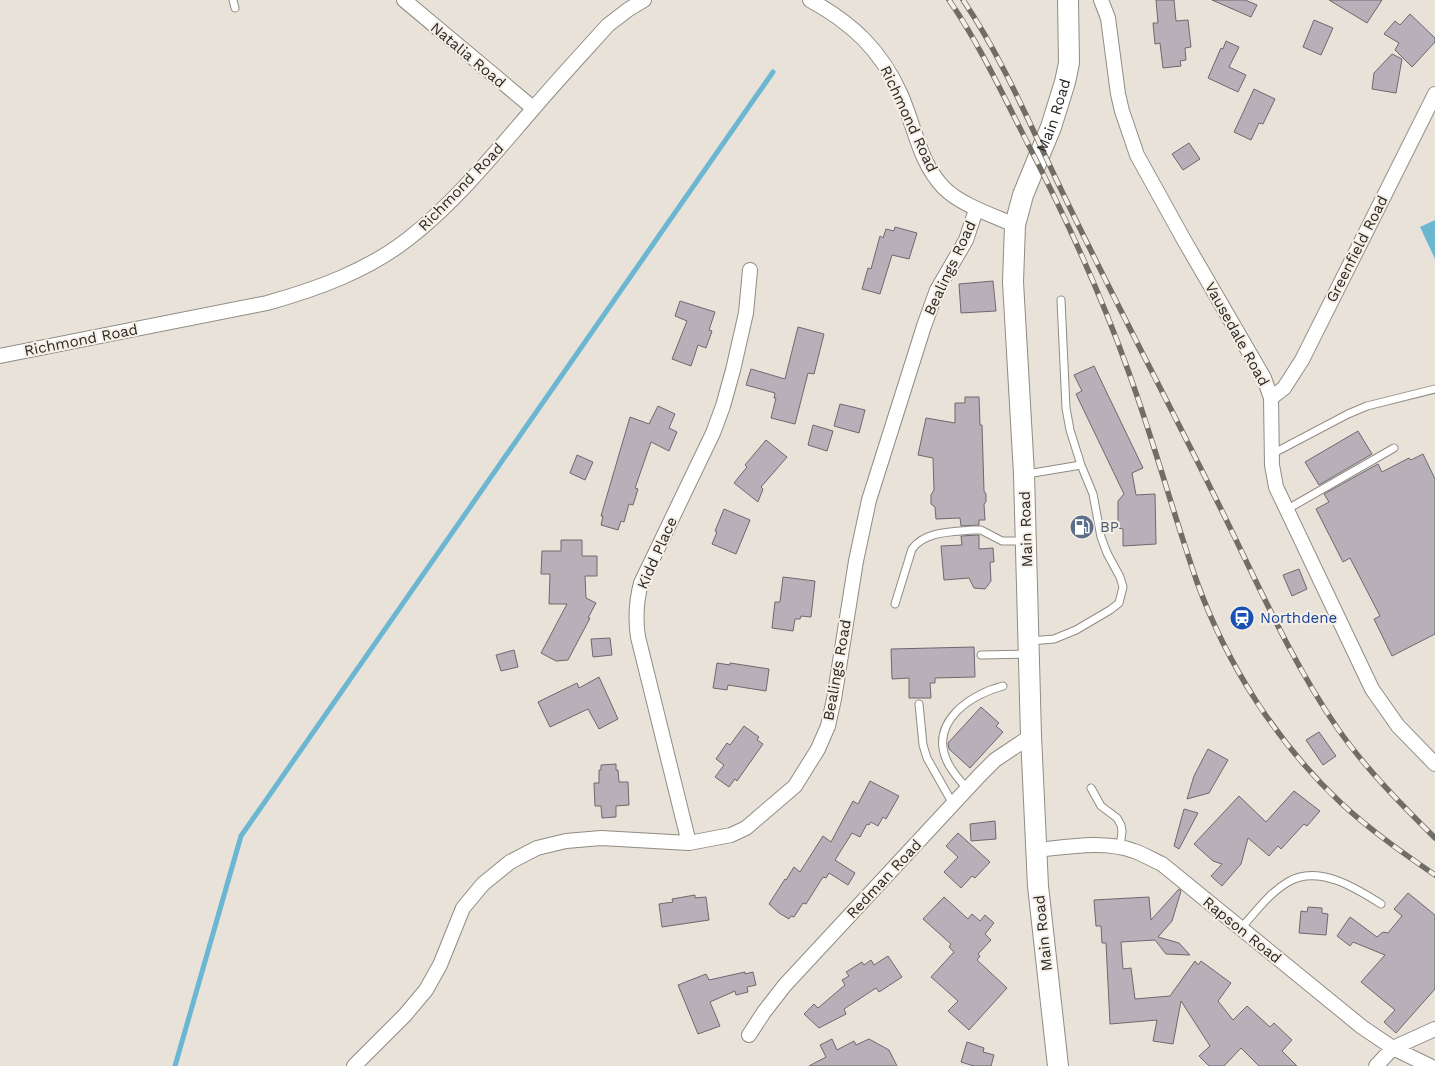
<svg xmlns="http://www.w3.org/2000/svg" width="1435" height="1066" font-family="'Work Sans',sans-serif">
	<style>
		.water { fill: #6bb7d2 }
		.lines { fill: none; stroke-linecap: round; stroke-linejoin: round }
		.stream { stroke: #6bb7d2; stroke-width: 5 }
		.building { fill: #b7b0b8; stroke: #6e686f }
		.service-casing { stroke: #918c83; stroke-width: 9 }
		.minor-casing { stroke: #918c83; stroke-width: 16 }
		.secondary-casing { stroke: #918c83; stroke-width: 22 }
		.service { stroke: #fff; stroke-width: 7 }
		.minor { stroke: #fff; stroke-width: 14 }
		.secondary { stroke: #fff; stroke-width: 20 }
		.rail-casing { stroke: #706d67; stroke-width: 5.5 }
		.rail { stroke: #f5efe6; stroke-width: 4; stroke-dasharray: 11; stroke-linecap: butt }
		.labels { text-anchor: middle; stroke-width: 4; stroke-linejoin: round; paint-order: stroke }
		.street-label { font-size: 15px; fill: #292724; stroke: #f5efe6 }
		.service-label { font-size: 15px; fill: #4e5e75; stroke: #f5efe6; text-anchor: start }
		.transit-label { font-size: 15px; fill: #164399; stroke: #f5efe6; text-anchor: start }
	</style>
	<rect width="100%" height="100%" fill="#e8e2d9"/>
	<path class="water" d="M1435 220V259L1420 227Z"/>
	<g class="lines">
		<path class="stream" d="M175 1066 241 836 773 72"/>
	</g>
	<path class="building" d="M1156 0H1174L1176 21 1188 20 1191 47 1185 48 1186 60 1180 61 1181 66 1163 68 1160 43 1155 44 1153 23H1158Z
		M1212 0H1245L1257 5 1251 17Z
		M1329 0H1382L1367 23Z
		M1410 14 1435 38V42L1412 67 1395 50 1399 43 1384 34 1395 21 1400 25Z
		M1314 20 1333 28 1321 55 1303 47Z
		M1226 41 1239 47 1229 67 1246 75 1238 92 1208 78 1221 48 1223 49Z
		M1392 54 1402 59 1396 93 1372 89 1374 73Z
		M1254 89 1275 99 1263 124 1259 123 1251 140 1234 132Z
		M1189 143 1200 159 1183 170 1172 154Z
		M895 227 917 233 909 259 892 255 880 294 862 289 868 268 871 269 880 236 883 238 886 229 894 231Z
		M993 281 996 311 961 313 959 284Z
		M680 301 715 312 709 330 712 331 706 348 698 345 691 366 672 359 687 321 675 316Z
		M798 327 824 334 814 374 808 373 795 424 771 418 776 398H774L775 393 746 385 751 369 785 379Z
		M1094 366 1143 468 1132 473 1136 495 1155 494 1156 544 1123 546V529L1118 528V501L1124 494 1076 394 1082 391 1074 375Z
		M965 397H979L980 425H982L984 491 986 494V502L984 504 985 520H979V525L961 526 960 518 936 519 935 507 931 504V495L934 490 933 458 918 455 926 418 955 423V403H965Z
		M840 404 865 410 859 433 834 426Z
		M658 406 675 414 669 428 677 432 669 451 651 442 635 488 638 489 633 505 629 504 624 522 621 521 618 530 601 525 603 516H601L630 417 649 424Z
		M813 425 833 431 827 451 808 445Z
		M1358 431 1372 454 1319 485 1305 462Z
		M766 440 787 457 761 487 763 489 758 502 734 483 747 467 745 465Z
		M1423 454 1435 479V634L1392 656 1374 619 1380 616 1350 558 1343 562 1316 509 1329 502 1324 494 1378 464 1382 472 1409 458 1411 460Z
		M577 455 593 462 585 480 570 473Z
		M724 509 750 520 736 554 712 544 717 532 715 531Z
		M979 535V549L993 548 994 562H990L991 581 985 589 974 588 969 578 944 580 941 546 962 545 961 536Z
		M561 540H582V556H597V576H585L586 598 596 603 588 618H590L568 660 556 661 541 653 567 604H549L550 574H541L542 551H561Z
		M1299 569 1307 589 1292 596 1283 575Z
		M783 577 815 581 811 617 801 616 800 619H795L793 631 772 628 775 602H780Z
		M610 638 612 655 593 657 591 639Z
		M974 647 975 677 935 678V683H930L931 698H909V678L892 679 891 649Z
		M514 650 518 667 501 671 496 655Z
		M717 663 730 665V663L769 669 766 691 728 685 727 690 713 688Z
		M599 677 618 719 599 729 588 709 550 727 538 702 577 683 579 688Z
		M981 707 999 723 996 726 1003 732 970 768 949 749 948 743Z
		M744 726 759 737 757 740 763 744 737 781 735 779 729 787 715 777 724 765 716 759 727 743 730 745Z
		M1319 732 1336 756 1323 765 1306 740Z
		M1208 749 1228 760 1209 793 1187 799 1194 776Z
		M616 764V770H618L619 782H628L629 805 616 806V817L602 818 601 806H595L594 783H599V770H601V765Z
		M870 781 899 796 886 819 883 817 878 826 871 822 869 825 867 824 860 837 852 833 835 860 855 873 848 885 829 873 826 878 823 877 806 904 803 903 794 917 791 916 789 919 779 913 769 904 785 879 786 880 794 867 800 872 823 836 831 842 853 801 858 804Z
		M1294 791 1320 811 1307 826 1304 824 1281 849 1278 846 1269 856 1248 838 1241 864 1222 886 1211 876 1222 864 1213 861 1194 844 1239 796 1266 822Z
		M1184 809 1198 813 1179 849 1174 846Z
		M995 821 996 839 971 841 970 824Z
		M958 833 990 862 975 878 972 876 961 888 944 872 958 857 946 846Z
		M1179 889 1181 891 1172 921 1158 937 1179 943 1190 955 1166 954 1155 940 1121 942 1123 969 1131 968 1135 999 1170 996 1195 961 1198 965 1201 961 1231 983 1218 1001 1233 1020 1247 1006 1270 1027 1274 1023 1292 1040 1282 1051 1297 1066H1259L1241 1048 1224 1066H1209L1199 1056 1210 1046 1181 1001 1173 1044 1153 1041 1157 1020 1110 1024 1106 943H1102L1101 926H1096L1094 900 1149 897 1151 920Z
		M1408 893 1435 915V989L1396 1033 1384 1022 1395 1010 1361 982 1385 955 1353 942 1350 946 1337 936 1350 917 1377 937 1383 932 1388 933 1402 916 1394 909Z
		M695 895V898L706 897 709 920 662 927 659 904 673 902 672 899Z
		M944 897 968 919 972 914 980 921 985 915 994 923 985 934 991 940 978 954 980 956 977 960 1007 988 969 1030 948 1011 958 1001 931 977 954 952 949 947 951 944 923 919Z
		M1308 907 1322 908V913L1328 914 1326 935 1299 933 1301 911 1307 912Z
		M888 956 902 977 879 992 876 988 844 1009 846 1014 819 1028 804 1014 814 1004 818 1008 845 985 842 980 849 976 846 972 862 962 864 965 871 960 874 965Z
		M745 972V974L753 972 756 985 747 987 748 992 736 995 735 991 710 1002 720 1026 698 1034 678 985 706 974 709 980Z
		M832 1039 837 1050 854 1041 856 1045 869 1039 889 1050 897 1066H809L826 1057 820 1045Z
		M967 1042 984 1048 983 1052 994 1055 991 1066H974L961 1062Z"/>
	<g class="lines">
		<defs>
			<path id="service" d="M233 0 235 8
				M1272 454 1348 414 1367 406 1435 389
				M1027 474 1081 465
				M1286 510 1394 448
				M895 604 912 549C925 531 952 532 973 530H981L1002 541H1024
				M1030 641 1054 639 1076 630 1110 610 1119 603 1123 587 1120 577 1107 553 1101 537 1093 494 1081 465 1070 430 1066 408 1061 300
				M981 655 1028 654
				M919 704 923 745 927 758 953 804
				M1091 788 1101 806 1117 818 1121 825 1122 831 1120 848
				M967 789C960 780 951 771 947 761 929 722 971 694 1003 686
				M1241 928C1255 913 1269 893 1288 882 1318 864 1356 888 1381 904"/>
			<path id="minor" d="M404 0 533 108
				M810 0C852 23 881 50 901 95 915 127 919 162 944 188 961 205 994 216 1015 225
				M1101 0 1108 18 1118 94 1122 111 1137 155 1184 240 1264 378 1271 398 1272 465 1276 487 1372 689 1398 726 1435 764
				M0 356 267 303C317 289 367 271 408 239 453 204 490 159 527 116 553 85 581 55 608 25L629 9 644 0
				M1271 398 1284 388 1302 360 1435 94
				M689 843 638 637C635 617 636 602 641 583L713 433 723 406 733 370 746 313 750 270
				M1037 850C1067 847 1104 840 1134 851 1143 854 1153 860 1162 864L1362 1027 1393 1048 1430 1066
				M749 1035 764 1012 785 985 979 776 995 760 1031 736
				M354 1066 405 1015 426 990 440 965 463 908 483 884 510 862 537 848 566 841 601 838 689 843 731 835 746 828 795 786 818 749 828 726 834 699 856 561 869 500 924 326 937 290 966 240 976 210
				M1376 1066 1393 1048 1435 1029"/>
			<g id="secondary">
				<path id="s1" d="M1058 1066 1038 886 1031 736 1024 474 1013 282 1015 225 1023 195 1051 127 1065 82 1069 63 1068 0"/>
			</g>
		</defs>
		<use href="#service" class="service-casing"/>
		<use href="#minor" class="minor-casing"/>
		<use href="#secondary" class="secondary-casing"/>
		<use href="#service" class="service"/>
		<use href="#minor" class="minor"/>
		<use href="#secondary" class="secondary"/>
		<defs>
			<path id="rail" d="M949 0C980 45 1003 95 1028 144 1066 218 1101 294 1129 373 1154 442 1173 513 1197 582 1227 665 1277 743 1341 803 1370 830 1403 853 1435 875
				M963 0C1001 56 1028 120 1057 181 1106 284 1160 386 1211 489 1252 570 1287 655 1338 729 1366 769 1400 803 1435 838"/>
		</defs>
		<use href="#rail" class="rail-casing"/>
		<use href="#rail" class="rail"/>
	</g>
	<defs>
		<symbol id="fuel-disc" viewBox="-11 -11 22 22"><circle r="9.5" fill="#5c6f8a" stroke="#f5efe6"/><path d="M-5.5-6h7V0h2V4h1.3V-2.5L3-4.5l.8-.8L6-3V5H2.5V1h-1V6h-7ZM-4.2-4.7v3.2H.2V-4.7Z" fill="#fff"/></symbol>
		<symbol id="station-disc" viewBox="-11 -11 22 22"><circle r="9.5" fill="#1a4fb4" stroke="#f5efe6"/><path d="M-3-6H3Q5-6 5-4V2Q5 4 3 4L4.5 6H3L1.5 4h-3L-3 6H-4.5L-3 4Q-5 4-5 2V-4Q-5-6-3-6ZM-3.5-4v3h7v-3ZM-3.5 1v1.5H-2V1ZM2 1v1.5H3.5V1Z" fill="#fff"/></symbol>
	</defs>
	<g fill-rule="evenodd">
		<use href="#fuel-disc" x="1068" y="513" width="28" height="28"/>
		<use href="#station-disc" x="1228" y="604" width="28" height="28"/>
	</g>
	<g class="labels">
		<g class="street-label">
			<text transform="translate(468 55) rotate(40)" y="5">Natalia Road</text>
			<text dy="5" stroke="none"><textPath href="#s1" startOffset="959">Main Road</textPath></text>
			<text transform="translate(909 119) rotate(65)" y="5">Richmond Road</text>
			<text transform="translate(461 187) rotate(-46)" y="5">Richmond Road</text>
			<text transform="translate(1357 249) rotate(-63)" y="5">Greenfield Road</text>
			<text transform="translate(950 268) rotate(-65)" y="5">Bealings Road</text>
			<text transform="translate(1237 334) rotate(61)" y="5">Vausedale Road</text>
			<text transform="translate(81 340) rotate(-11)" y="5">Richmond Road</text>
			<text transform="translate(1026 529) rotate(-92)" y="5">Main Road</text>
			<text transform="translate(657 553) rotate(-66)" y="5">Kidd Place</text>
			<text transform="translate(837 670) rotate(-80)" y="5">Bealings Road</text>
			<text transform="translate(884 879) rotate(-47)" y="5">Redman Road</text>
			<text transform="translate(1242 930) rotate(39)" y="5">Rapson Road</text>
			<text transform="translate(1043 933) rotate(-96)" y="5">Main Road</text>
		</g>
		<g class="service-label">
			<text x="1100" y="532">BP</text>
		</g>
		<g class="transit-label">
			<text x="1260" y="623">Northdene</text>
		</g>
	</g>
</svg>
